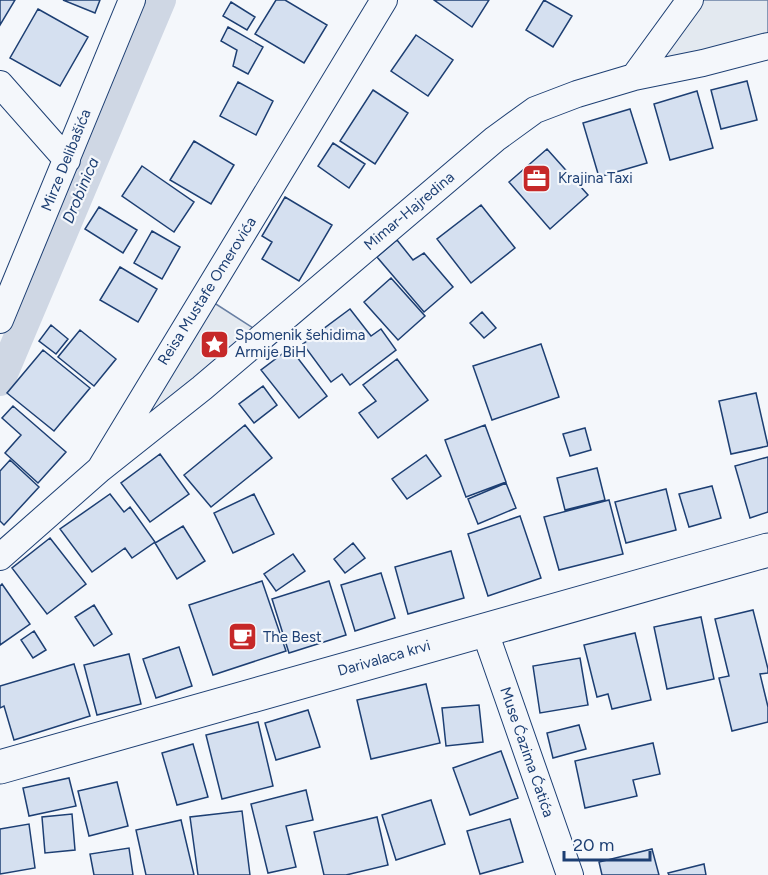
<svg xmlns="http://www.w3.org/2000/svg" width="768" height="875" font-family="Figtree,sans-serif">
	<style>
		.green { fill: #e3e9f0; stroke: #687fa3; stroke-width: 1.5 }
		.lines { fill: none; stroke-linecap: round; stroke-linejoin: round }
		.canal { stroke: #cfd7e4; stroke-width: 30 }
		.building { fill: #d5e0f0; stroke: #1d3f73; stroke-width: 1.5 }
		.street-casing { stroke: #1d3f73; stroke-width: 28 }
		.secondary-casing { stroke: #1d3f73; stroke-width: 35 }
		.street { stroke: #f4f7fb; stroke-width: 26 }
		.secondary { stroke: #f4f7fb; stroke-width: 33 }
		.labels { text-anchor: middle; stroke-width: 4.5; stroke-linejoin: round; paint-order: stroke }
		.street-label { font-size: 15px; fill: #1d3f73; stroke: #f4f7fb }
		.poi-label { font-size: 15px; fill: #1d3f73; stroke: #f4f7fb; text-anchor: start }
		.water-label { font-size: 16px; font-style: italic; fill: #1d3f73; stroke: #f4f7fb }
	</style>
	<rect width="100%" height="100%" fill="#f4f7fb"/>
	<path class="green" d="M690 0H768V46L634 77Z
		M205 297 264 335 100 469Z"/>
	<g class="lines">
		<path class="canal" d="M0 381 161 0"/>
	</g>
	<path class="building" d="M0 0H15L0 25Z
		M63 0H100L95 13Z
		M276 0H285L327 25 304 63 255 34Z
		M434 0H489L472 27Z
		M544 0 572 16 553 47 526 30Z
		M231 2 255 17 247 30 223 16Z
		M38 9 88 37 60 86 10 58Z
		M228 27 263 47 248 74 233 66 237 50 221 41Z
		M416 35 453 60 428 96 391 71Z
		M747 81 757 120 721 129 711 90Z
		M238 82 273 101 256 135 220 116Z
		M373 90 408 113 375 164 340 141Z
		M697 91 713 148 670 160 654 104Z
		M630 109 647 163 599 177 583 123Z
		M194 141 234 165 211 204 170 180Z
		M333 143 365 164 349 188 318 166Z
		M547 149 588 195 550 229 509 182Z
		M142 166 194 202 174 232 122 196Z
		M285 197 332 225 299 281 262 259 272 242 262 236Z
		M481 205 515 248 471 283 437 239Z
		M99 207 137 230 123 253 85 229Z
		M152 231 180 247 162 279 134 263Z
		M397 240 413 260 424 253 453 287 424 312 377 257Z
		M120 267 157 289 138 322 100 300Z
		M391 278 425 316 398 340 364 302Z
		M350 309 371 336 381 329 396 350 350 385 342 374 331 382 303 344Z
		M482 312 496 328 484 338 470 323Z
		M51 325 68 339 56 354 39 341Z
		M80 330 116 359 94 386 58 357Z
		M541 344 559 397 492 420 473 366Z
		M290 348 327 396 299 418 261 370Z
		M43 350 90 388 54 431 7 393Z
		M397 359 428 400 378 438 359 413 376 401 363 385Z
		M263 386 277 405 254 423 239 404Z
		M756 393 768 446 731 454 719 401Z
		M13 406 66 452 38 483 5 453 21 435 2 418Z
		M245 425 272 458 211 507 184 475Z
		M485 425 506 482 466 497 445 440Z
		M585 428 591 450 570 456 563 434Z
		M160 454 189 494 150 522 121 483Z
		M426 455 441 476 407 499 392 479Z
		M768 457V512L750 518 735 466Z
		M10 460 39 487 4 525 0 521V471Z
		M597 468 605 500 565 510 557 478Z
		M506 483 516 508 478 524 468 499Z
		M712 486 721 518 689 527 679 494Z
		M666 489 676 530 626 543 615 502Z
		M110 494 124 512 130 507 155 542 132 558 125 548 92 572 60 529Z
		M254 494 274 534 233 553 214 513Z
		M609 500 623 554 559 570 544 517Z
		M520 516 541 578 488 596 468 534Z
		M183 526 205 561 177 579 155 543Z
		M50 538 86 584 47 614 12 568Z
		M353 543 365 558 345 573 334 559Z
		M451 551 464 598 408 614 395 567Z
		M293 554 305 571 276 591 264 574Z
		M381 573 395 618 355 631 341 585Z
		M262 581 286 651 213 675 189 605Z
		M329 581 346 635 289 653 272 599Z
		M2 584 30 624 0 645V586Z
		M94 605 112 634 94 646 75 617Z
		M753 610 768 669V673L760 674 768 707V722L732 731 719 678 729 676 715 619Z
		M701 617 714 679 667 689 654 627Z
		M34 631 46 650 33 658 21 640Z
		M635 633 651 700 612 709 608 694 597 697 584 645Z
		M179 647 192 686 156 698 143 659Z
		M129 654 141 704 97 715 84 665Z
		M580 658 588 705 540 713 533 666Z
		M74 664 90 716 14 740 4 706 0 708V686Z
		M426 684 440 743 371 759 357 700Z
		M479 705 483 742 446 746 442 708Z
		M308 710 320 747 276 760 265 723Z
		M258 722 273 786 222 799 206 735Z
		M579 725 586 749 553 758 547 733Z
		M653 743 660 774 633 780 637 796 585 808 575 761Z
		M193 744 208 797 177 805 162 753Z
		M501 751 518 798 470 815 453 768Z
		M69 778 76 806 29 816 23 788Z
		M117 782 128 826 89 836 78 791Z
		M306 790 313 820 286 826 296 867 268 873 251 804Z
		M431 800 445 844 396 860 382 815Z
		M242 811 250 875H198L190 817Z
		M72 814 75 850 45 853 42 817Z
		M377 817 388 865 346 875H324L314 832Z
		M510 819 523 862 480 874 467 831Z
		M181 820 194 875H146L136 830Z
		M29 824 35 868 0 874V829Z
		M129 848 133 875H94L90 854Z
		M652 849 659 875H602L599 862Z
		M704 864 706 875H669L668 873Z"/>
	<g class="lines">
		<defs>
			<path id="street" d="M634 77 690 0
				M0 84 67 160
				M0 320 132 0
				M100 469 202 388 495 139 535 110 577 94 634 77 703 63 768 46
				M0 557 100 469 384 0
				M484 629 570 875"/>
			<path id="secondary" d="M0 767 768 550"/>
		</defs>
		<use href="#street" class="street-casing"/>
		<use href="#secondary" class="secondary-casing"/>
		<use href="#street" class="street"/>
		<use href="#secondary" class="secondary"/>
	</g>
	<defs>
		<symbol id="office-square" viewBox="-11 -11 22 22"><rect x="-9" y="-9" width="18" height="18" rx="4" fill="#c62828" stroke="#f4f7fb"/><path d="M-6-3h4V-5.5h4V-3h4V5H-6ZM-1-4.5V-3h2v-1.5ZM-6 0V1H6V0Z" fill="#fff"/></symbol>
		<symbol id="sight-square" viewBox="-11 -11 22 22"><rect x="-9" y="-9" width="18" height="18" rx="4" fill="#c62828" stroke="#f4f7fb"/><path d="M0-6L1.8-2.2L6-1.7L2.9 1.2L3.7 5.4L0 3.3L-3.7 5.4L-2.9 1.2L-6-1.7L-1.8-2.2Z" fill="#fff"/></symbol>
		<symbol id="cafe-square" viewBox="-11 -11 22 22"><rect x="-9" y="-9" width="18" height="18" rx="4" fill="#c62828" stroke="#f4f7fb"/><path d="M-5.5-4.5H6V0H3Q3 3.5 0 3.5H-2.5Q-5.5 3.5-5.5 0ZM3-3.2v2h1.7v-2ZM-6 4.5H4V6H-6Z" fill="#fff"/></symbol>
	</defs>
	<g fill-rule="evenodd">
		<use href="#office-square" x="520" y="162" width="33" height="33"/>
		<use href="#sight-square" x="198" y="328" width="33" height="33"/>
		<use href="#cafe-square" x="226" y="620" width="33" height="33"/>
	</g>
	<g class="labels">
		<g class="street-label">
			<text transform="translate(66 160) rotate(-68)" y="5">Mirze Delibašića</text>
			<text transform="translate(409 211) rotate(-40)" y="5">Mimar-Hajredina</text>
			<text transform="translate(207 291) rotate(-58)" y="5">Reisa Mustafe Omerovića</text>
			<text transform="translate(384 658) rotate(-16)" y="5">Darivalaca krvi</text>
			<text transform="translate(527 752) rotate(71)" y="5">Muse Ćazima Ćatića</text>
		</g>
		<g class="poi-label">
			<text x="558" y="183">Krajina Taxi</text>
			<text x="235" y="340">Spomenik šehidima<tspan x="235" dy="17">Armije BiH</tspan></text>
			<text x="263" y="642">The Best</text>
		</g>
		<g class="water-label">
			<text transform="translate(80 190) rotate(-67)" y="6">Drobinica</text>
		</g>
	</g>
	<path d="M564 851v9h86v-9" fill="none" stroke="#1d3f73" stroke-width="3"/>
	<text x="573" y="851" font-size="18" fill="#1d3f73" stroke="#f4f7fb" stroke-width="4.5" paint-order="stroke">20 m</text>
</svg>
